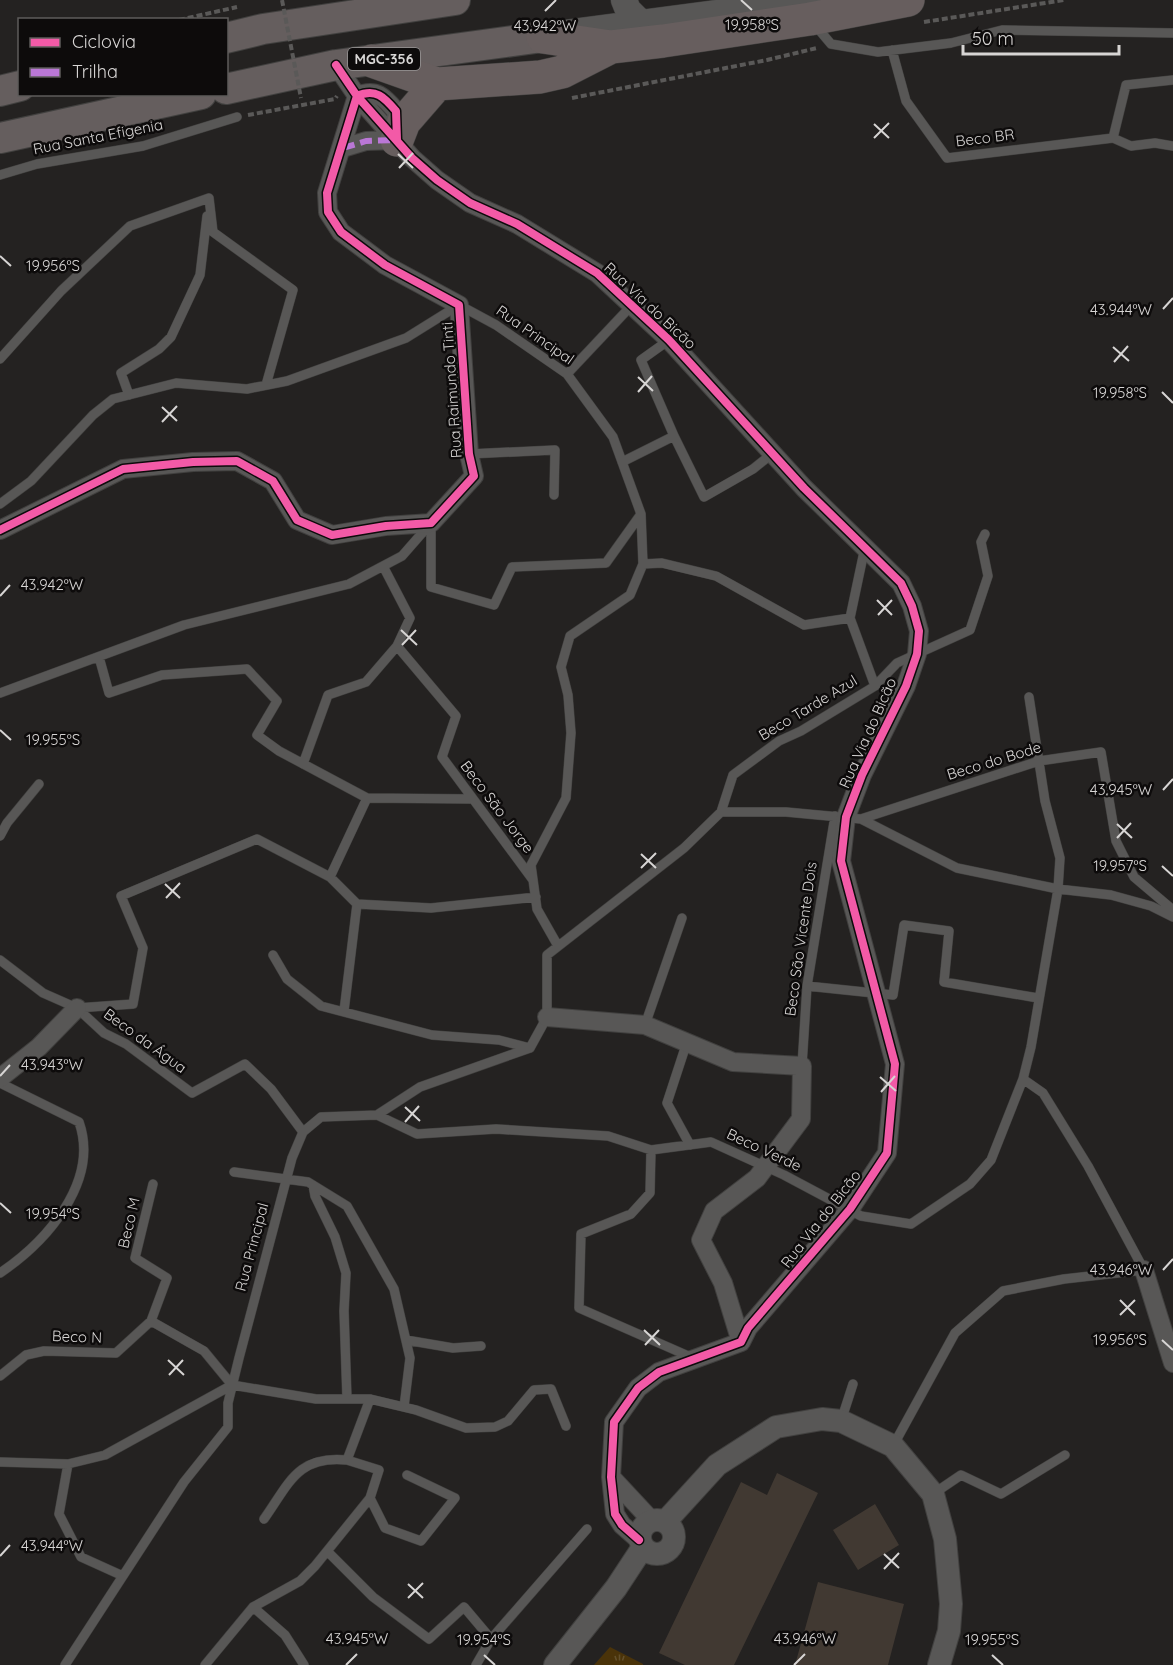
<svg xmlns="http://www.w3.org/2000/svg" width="1173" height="1665" font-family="Quicksand,sans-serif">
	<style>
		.park { fill: url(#park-tufts) }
		.building { fill: #413932 }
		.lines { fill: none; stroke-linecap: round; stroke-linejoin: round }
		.service-casing { stroke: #41403f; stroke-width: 10 }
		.minor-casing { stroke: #41403f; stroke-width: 20 }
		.tertiary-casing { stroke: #41403f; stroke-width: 24 }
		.secondary-casing { stroke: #41403f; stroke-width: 27 }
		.primary-casing { stroke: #41403f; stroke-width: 32 }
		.motorway-casing { stroke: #41403f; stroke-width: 34 }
		.path { stroke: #5a5958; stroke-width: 4; stroke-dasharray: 6 3; stroke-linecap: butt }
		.service { stroke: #585756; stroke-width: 9 }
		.minor { stroke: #585756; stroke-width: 18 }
		.tertiary { stroke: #585756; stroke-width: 22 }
		.secondary { stroke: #585756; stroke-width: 26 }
		.primary { stroke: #655e5e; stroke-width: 30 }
		.motorway { stroke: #675e5e; stroke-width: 33 }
		.path-bridge { stroke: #5a5958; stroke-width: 4; stroke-dasharray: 6 3; stroke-linecap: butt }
		.quiet { stroke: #ba77d6; stroke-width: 6; stroke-dasharray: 12 6; stroke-linecap: butt }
		.cycleway-casing { stroke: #0d0b0b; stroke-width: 11 }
		.cycleway { stroke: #f35aa7; stroke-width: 8 }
		.ticks { fill: none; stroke: #d7d5d4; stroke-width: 2 }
		.labels { text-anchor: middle; stroke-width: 5; stroke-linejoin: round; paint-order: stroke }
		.shield { fill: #0d0b0b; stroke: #9a9898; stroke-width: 1.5 }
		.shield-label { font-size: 14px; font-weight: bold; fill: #d7d5d4 }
		.street-label { font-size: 15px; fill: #d7d5d4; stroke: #0d0b0b }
		.ticks-label { font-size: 15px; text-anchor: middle; fill: #d7d5d4; stroke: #0d0b0b; stroke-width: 5; stroke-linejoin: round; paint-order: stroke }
	</style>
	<defs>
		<pattern id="park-tufts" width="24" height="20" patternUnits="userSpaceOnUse" patternTransform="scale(1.5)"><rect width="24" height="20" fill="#4a3309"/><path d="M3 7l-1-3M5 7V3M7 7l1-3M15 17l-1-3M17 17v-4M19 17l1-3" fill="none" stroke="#63502c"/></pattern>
	</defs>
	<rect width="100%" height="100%" fill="#242221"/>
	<path class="park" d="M610 1647 643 1664V1665H594Z"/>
	<path class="building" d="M777 1473 818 1493 734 1665H685L659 1653 741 1482 767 1495Z
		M875 1504 899 1545 858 1570 833 1530Z
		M818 1582 904 1604 888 1665H795Z"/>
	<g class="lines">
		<defs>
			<path id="service" d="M815 25 831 44 878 52 951 43 1002 30 1173 33
				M892 50 906 101 947 158 1113 138
				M1173 80 1126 85 1113 138 1131 146 1155 143 1173 146
				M0 175 37 164 143 146 237 117
				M0 359 61 291 130 226 209 198 213 232 293 290 266 385
				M567 374 632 305
				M129 395 121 373 159 349 171 337 200 275 207 216
				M674 436 704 497 753 469 773 453
				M469 454 555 450 554 495
				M622 462 674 436 641 360 669 340
				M0 504 31 481 93 415 113 399 176 383 247 389 287 381 406 338 459 305 496 325 567 374 613 437 641 514 643 564 630 595 570 636 561 667 568 695 571 733 566 798 531 865 537 909 558 946
				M431 523V587L494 605 512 567 606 563 641 514
				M865 547 850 618 875 686
				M643 564 662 563 716 576 804 625 850 618
				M383 566 410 618 397 646 456 716 442 757 533 880
				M99 657 109 693 162 675 247 669 277 701 257 735 279 751 367 798 473 799
				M0 693 184 625 349 584 402 556 430 524
				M303 764 328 695 366 682 397 646
				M721 812 733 775 779 741 801 731 875 686 897 663 970 630 988 576 981 542 985 534
				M861 819 1039 761 1101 752 1116 841 1134 877 1173 910
				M0 836 7 823 39 784
				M330 877 367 798
				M273 955 287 979 321 1006 432 1035 499 1040 530 1048
				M0 960 43 993 77 1008 104 1033 126 1044 192 1093 245 1064 271 1089 303 1132
				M807 986 893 995 904 925 949 931 944 982 1038 998
				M77 1008 133 1004 143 948 121 896 257 839 330 877 357 904 431 908 536 897
				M344 1011 357 904
				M645 1025 682 918
				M687 1042 667 1103 690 1145
				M802 1066 807 986 835 816
				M0 1083 79 1122C100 1182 46 1242 0 1273
				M377 1115 417 1134 496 1129 608 1136 651 1150 711 1142 784 1175 861 1216 911 1224 970 1184 991 1160 1023 1079
				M651 1150 650 1193 631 1214 581 1234 579 1308 693 1358
				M234 1172 308 1182 347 1206 394 1289 410 1358 404 1407
				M313 1185 315 1196 335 1237 346 1273 344 1311 347 1399
				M151 1321 167 1278 135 1258 153 1184
				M406 1340 453 1348 481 1346
				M0 1376 26 1355 44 1351 116 1353 151 1321 204 1351 232 1385
				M232 1385 316 1399H370L347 1460 379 1470 370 1498 385 1528 421 1541 455 1498 407 1475
				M370 1399 416 1410 466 1428 495 1427 508 1421 534 1390 551 1389 566 1426
				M841 1421 853 1384
				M893 1446 955 1333 1003 1291 1064 1279 1144 1270 1088 1166 1043 1093 1023 1079 1031 1047 1058 889 1060 858 1045 801 1029 697
				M0 1462 68 1464 105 1455 232 1385
				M68 1464 59 1514 81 1557 123 1576
				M933 1494 961 1475 1001 1494 1065 1455
				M264 1519C289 1484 297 1455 347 1460
				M328 1552 373 1597 429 1639 464 1607 491 1639 476 1665
				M253 1607 285 1635 304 1665
				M491 1639 587 1529
				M65 1665 184 1482 228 1427V1403L239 1358 292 1158 303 1132 321 1117 377 1115 420 1087 530 1048 547 1017V955L684 848 721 812H786L861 819 957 868 1058 889 1111 895 1151 906 1173 917
				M205 1665 253 1607 300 1581 315 1566 370 1498"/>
			<path id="minor" d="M336 65 357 96 412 158 437 180 470 203 517 224 597 273 669 340 804 488 901 583 912 606 919 631 917 654 906 686 862 775 846 817 841 861 895 1064 887 1153 850 1209 748 1328 741 1342 659 1372 638 1388 614 1422 611 1477 615 1514 622 1525 639 1540
				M343 148 366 141 397 140
				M0 530 123 469 193 462 237 461 273 481 297 520 332 535 386 526 431 523 474 476 469 454 459 305 385 265 341 232 328 212 327 193 357 96C376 88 384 97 396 111L397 131
				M547 1017 645 1025 733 1062 802 1066 801 1119 757 1178 714 1211 701 1240 723 1283 741 1342
				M0 1078 39 1047 77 1008
				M1144 1270 1173 1363
				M611 1477 652 1521"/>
			<path id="tertiary" d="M640 1537a17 17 0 1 1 34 0a17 17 0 1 1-34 0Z
				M665 1522 717 1465 776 1427 822 1419 841 1421 893 1446 933 1494 945 1539 951 1604 949 1631 939 1665
				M555 1665 616 1588 643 1547"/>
			<path id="secondary" d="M624 0 628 10 641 23
				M566 33 815 0"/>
			<path id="primary" d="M226 38 263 29 455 0
				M226 89 336 65 543 37
				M0 91 20 86
				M0 138 201 94"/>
			<path id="motorway" d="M543 37 611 47 663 41 810 19 908 0
				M372 61 437 84
				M397 140 404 122 437 84 540 77 562 72 611 47"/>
		</defs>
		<use href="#service" class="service-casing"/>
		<use href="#minor" class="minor-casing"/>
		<use href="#tertiary" class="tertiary-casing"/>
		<use href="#secondary" class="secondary-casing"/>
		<use href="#primary" class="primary-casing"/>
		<use href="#motorway" class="motorway-casing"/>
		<path class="path" d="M179 20 237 7
			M924 22 1064 0
			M572 98 767 60 817 48
			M248 115 335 99 337 96"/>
		<use href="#service" class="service"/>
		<use href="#minor" class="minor"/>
		<use href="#tertiary" class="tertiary"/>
		<use href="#secondary" class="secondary"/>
		<use href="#primary" class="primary"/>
		<use href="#motorway" class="motorway"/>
		<path class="path-bridge" d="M282 0 301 98"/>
		<path class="quiet" d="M343 148 366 141 397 140"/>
		<defs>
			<path id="cycleway" d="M336 65 357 96 412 158 437 180 470 203 517 224 597 273 669 340 804 488 901 583 912 606 919 631 917 654 906 686 862 775 846 817 841 861 895 1064 887 1153 850 1209 748 1328 741 1342 659 1372 638 1388 614 1422 611 1477 615 1514 622 1525 639 1540
				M0 530 123 469 193 462 237 461 273 481 297 520 332 535 386 526 431 523 474 476 469 454 459 305 385 265 341 232 328 212 327 193 357 96C376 88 384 97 396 111L397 140"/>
		</defs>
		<use href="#cycleway" class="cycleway-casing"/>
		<use href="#cycleway" class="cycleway"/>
	</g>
	<path class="ticks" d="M741 0 752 10M545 11 556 0M874 124 889 138M874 138 889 123M398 154 413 168M399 168 413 153M0 256 11 266M1163 309 1173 298M1113 347 1129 361M1114 362 1128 346M638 377 653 391M638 392 652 376M1162 392 1173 403M162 407 177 421M162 422 177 406M0 596 10 585M877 600 892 615M878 615 892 600M401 630 417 645M402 645 416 630M0 730 11 740M1163 790 1173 779M1117 824 1132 838M1117 838 1131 823M641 854 656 868M1162 866 1173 876M641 868 656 853M165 884 180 898M166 898 180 883M0 1076 10 1065M880 1077 896 1091M881 1092 895 1076M405 1107 420 1121M405 1122 419 1106M0 1203 11 1213M1163 1270 1173 1259M1120 1300 1135 1315M1120 1315 1135 1300M644 1330 660 1345M1162 1340 1173 1350M645 1345 659 1330M168 1360 184 1375M169 1375 183 1360M884 1554 899 1568M0 1556 10 1545M884 1569 899 1553M408 1584 423 1598M408 1598 423 1583M484 1655 495 1665M992 1655 1003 1665M346 1665 357 1654M794 1665 805 1654"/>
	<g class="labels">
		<rect class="shield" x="348" y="48" width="72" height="22" rx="4.5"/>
		<g class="shield-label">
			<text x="384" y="64">MGC-356</text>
		</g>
		<g class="street-label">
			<text transform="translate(98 137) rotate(-11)" y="5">Rua Santa Efigenia</text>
			<text transform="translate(985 138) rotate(-7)" y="5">Beco BR</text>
			<text transform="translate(650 306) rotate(43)" y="5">Rua Via do Bicão</text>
			<text transform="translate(535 335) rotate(35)" y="5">Rua Principal</text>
			<text transform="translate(452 390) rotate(-94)" y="5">Rua Raimundo Tinti</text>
			<text transform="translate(808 708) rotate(-31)" y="5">Beco Tarde Azul</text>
			<text transform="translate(868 733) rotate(-66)" y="5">Rua Via do Bicão</text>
			<text transform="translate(994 761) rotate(-17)" y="5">Beco do Bode</text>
			<text transform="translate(497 807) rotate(53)" y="5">Beco São Jorge</text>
			<text transform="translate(801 939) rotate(-82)" y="5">Beco São Vicente Dois</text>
			<text transform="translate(145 1041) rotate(36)" y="5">Beco da Água</text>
			<text transform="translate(764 1150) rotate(25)" y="5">Beco Verde</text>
			<text transform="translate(821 1219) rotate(-52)" y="5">Rua Via do Bicão</text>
			<text transform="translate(129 1223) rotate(-77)" y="5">Beco M</text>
			<text transform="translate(252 1247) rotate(-75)" y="5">Rua Principal</text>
			<text transform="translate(77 1337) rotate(2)" y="5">Beco N</text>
		</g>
	</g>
	<g class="ticks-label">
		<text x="752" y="30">19.958°S</text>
		<text x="545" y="31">43.942°W</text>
		<text x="53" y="271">19.956°S</text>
		<text x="1121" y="315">43.944°W</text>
		<text x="1120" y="398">19.958°S</text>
		<text x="52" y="590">43.942°W</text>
		<text x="53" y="745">19.955°S</text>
		<text x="1121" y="795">43.945°W</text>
		<text x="1120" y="871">19.957°S</text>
		<text x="52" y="1070">43.943°W</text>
		<text x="53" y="1219">19.954°S</text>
		<text x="1121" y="1275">43.946°W</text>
		<text x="1120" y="1345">19.956°S</text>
		<text x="52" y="1551">43.944°W</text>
		<text x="357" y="1644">43.945°W</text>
		<text x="805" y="1644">43.946°W</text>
		<text x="484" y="1645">19.954°S</text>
		<text x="992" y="1645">19.955°S</text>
	</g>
	<rect x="18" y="18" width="210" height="78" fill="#0d0b0b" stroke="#5e5c5b" stroke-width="1.5"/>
	<rect x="30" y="38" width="30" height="9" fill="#f35aa7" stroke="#5e5c5b" stroke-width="1.5"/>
	<text x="72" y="48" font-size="18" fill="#d7d5d4">Ciclovia</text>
	<rect x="30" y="68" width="30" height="9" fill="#ba77d6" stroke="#5e5c5b" stroke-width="1.5"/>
	<text x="72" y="78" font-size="18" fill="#d7d5d4">Trilha</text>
	<path d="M963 45v9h156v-9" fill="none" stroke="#d7d5d4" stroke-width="3"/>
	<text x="972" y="45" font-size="18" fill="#d7d5d4" stroke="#0d0b0b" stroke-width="4.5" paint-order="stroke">50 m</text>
</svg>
